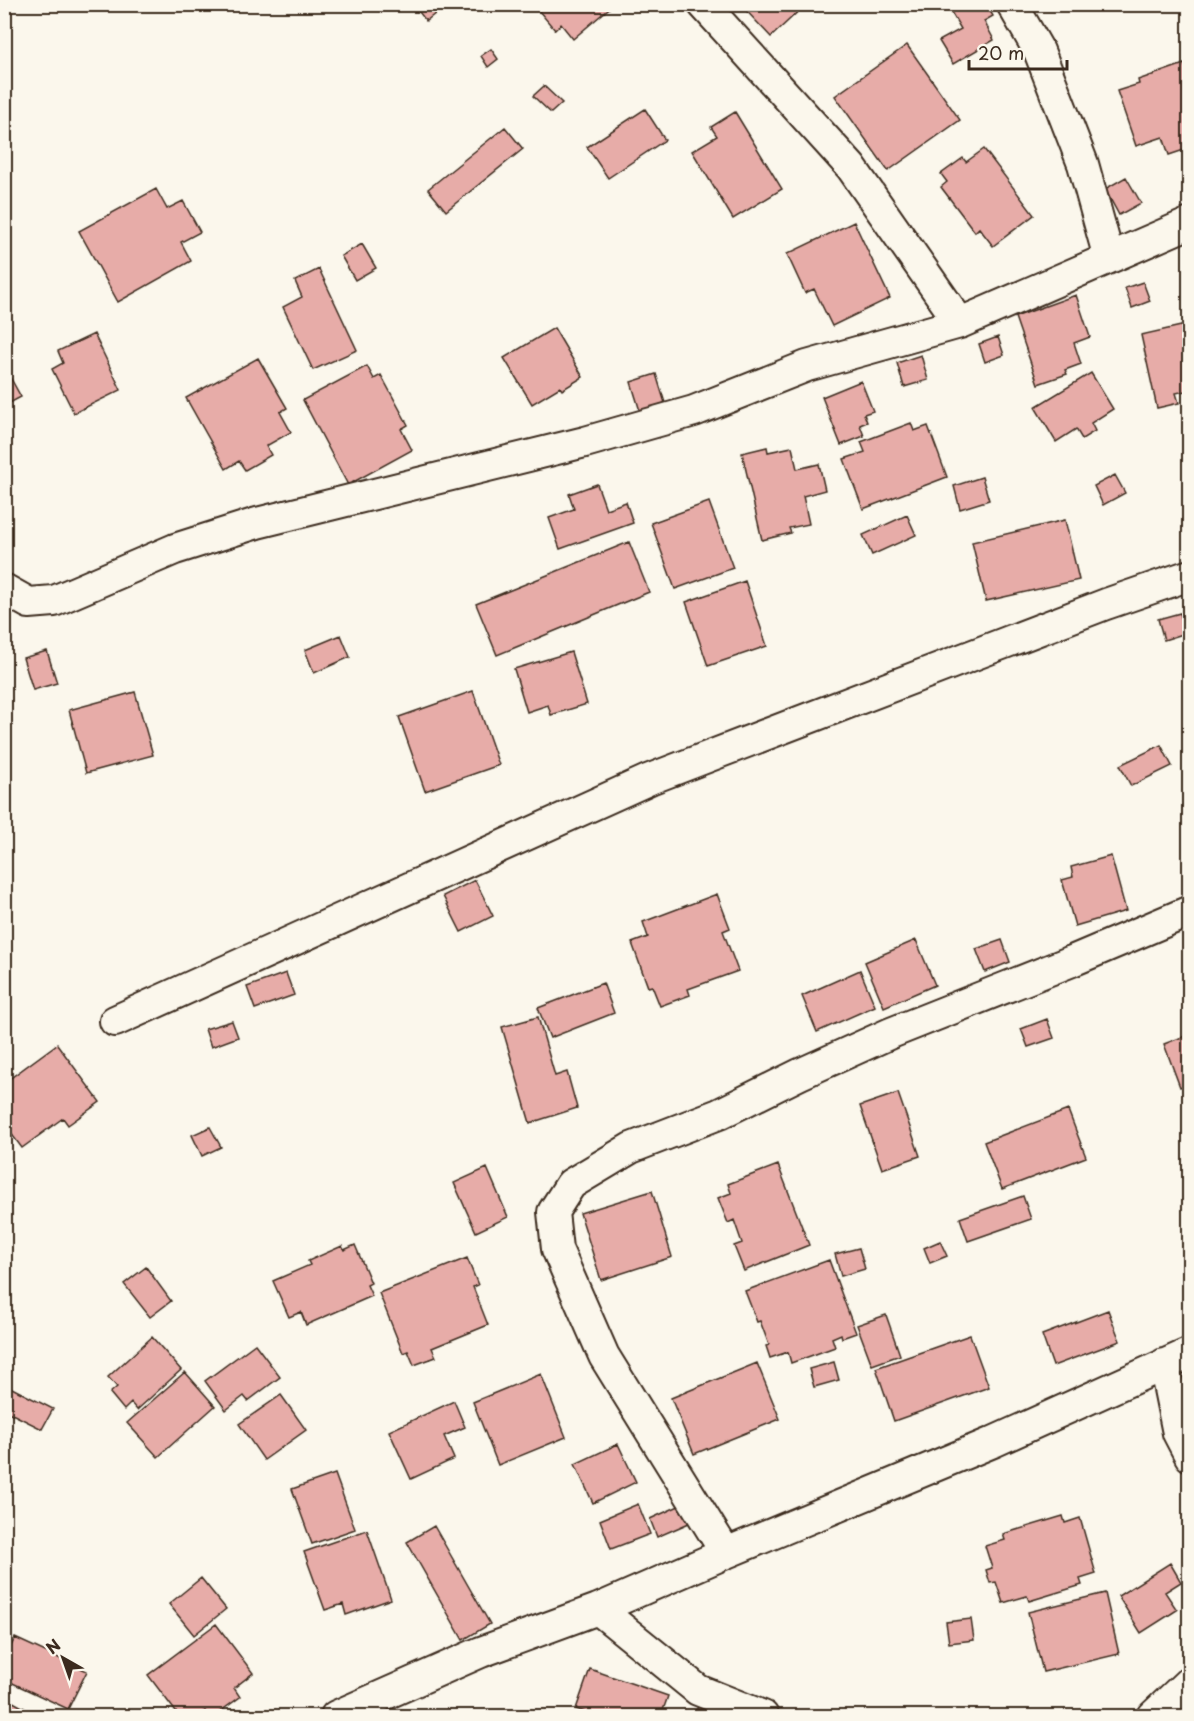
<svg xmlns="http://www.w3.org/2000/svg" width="1194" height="1721" font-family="'Playpen Sans',sans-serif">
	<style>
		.building { fill: #e7aca8; stroke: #3b2a1e; stroke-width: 1.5 }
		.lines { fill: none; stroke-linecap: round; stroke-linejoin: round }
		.minor-casing { stroke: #3b2a1e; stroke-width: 34 }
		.minor { stroke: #fbf7ec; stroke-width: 30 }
	</style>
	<rect width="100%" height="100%" fill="#fbf7ec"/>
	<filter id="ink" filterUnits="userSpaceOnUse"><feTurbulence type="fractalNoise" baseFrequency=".0167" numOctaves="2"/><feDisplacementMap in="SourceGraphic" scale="12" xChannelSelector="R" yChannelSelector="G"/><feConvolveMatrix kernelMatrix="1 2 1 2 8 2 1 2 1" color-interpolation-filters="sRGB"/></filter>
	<g filter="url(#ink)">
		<path class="building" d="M413 4H444L445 6 426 21Z
			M533 4H614L573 39 561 24 555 30Z
			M740 4H804L805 5 771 37Z
			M963 4H986L993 16 984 21 994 40 953 64 939 41 961 29 951 12Z
			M907 45 960 120 888 171 835 96Z
			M491 49 498 59 488 67 481 56Z
			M1184 64 1190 79V148L1169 155 1163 137 1136 146 1117 91 1139 84 1138 80Z
			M544 86 562 103 551 113 533 96Z
			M645 109 665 140 608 178 587 147Z
			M735 112 782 189 733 219 692 151 717 136 711 127Z
			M505 127 523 149 446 211 428 189Z
			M984 149 1034 215 993 246 979 228 975 232 941 187 947 182 941 174 963 158 966 162Z
			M1126 177 1141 203 1119 215 1105 189Z
			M156 189 167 209 183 201 200 232 181 242 191 261 118 302 79 231Z
			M854 222 890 298 832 326 814 289 805 293 787 254Z
			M362 244 376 268 355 280 341 256Z
			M319 269 357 350 313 370 283 307 302 297 295 281Z
			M1143 282 1150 301 1132 308 1125 288Z
			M1076 295 1090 337 1074 343 1081 364 1065 370 1067 374 1038 384 1015 317Z
			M1190 324V390L1176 393 1179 403 1157 408 1141 335Z
			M554 328 583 377 562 390 560 387 532 404 504 358Z
			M94 334 121 390 74 413 52 369 63 363 58 351Z
			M998 337 1004 355 985 362 979 344Z
			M921 355 928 380 904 387 897 363Z
			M258 358 287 408 280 412 291 432 266 446 271 455 245 470 239 461 226 469 186 398Z
			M367 366 374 379 381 375 408 425 401 429 412 450 348 485 303 400Z
			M1091 373 1113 409 1091 423 1095 431 1082 439 1076 429 1056 442 1035 407Z
			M656 374 665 403 640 411 631 382Z
			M10 377 21 397 4 406V380Z
			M861 381 873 411 864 414 867 422 860 425 864 436 841 445 822 397Z
			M911 423 914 431 928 426 947 477 863 509 844 459 865 452 861 442Z
			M767 447 768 452 792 447 797 469 819 464 825 490 803 496 809 524 789 528 791 533 762 540 742 453Z
			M1115 475 1125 493 1103 505 1094 486Z
			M982 477 989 500 960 509 954 486Z
			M597 484 606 509 626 502 633 523 560 549 549 518 574 509 569 494Z
			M709 502 733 568 675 589 651 523Z
			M907 515 916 535 872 555 863 535Z
			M1065 520 1079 580 986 601 972 542Z
			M629 542 649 592 497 655 476 604Z
			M745 581 767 646 708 666 686 602Z
			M1180 613 1186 633 1164 640 1158 619Z
			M341 635 350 657 314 673 305 650Z
			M47 651 57 683 33 690 23 658Z
			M571 652 587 704 551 715 548 705 527 712 514 669Z
			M473 691 499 765 425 791 399 717Z
			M135 692 153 755 86 773 69 710Z
			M1161 745 1172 766 1131 786 1120 765Z
			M1111 856 1126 911 1075 926 1062 880 1073 877 1071 867Z
			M475 880 493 916 461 932 443 896Z
			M717 894 730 928 723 931 738 971 688 989 690 995 660 1006 652 986 648 987 632 943 648 937 643 922Z
			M916 940 935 985 884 1007 865 962Z
			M1002 940 1010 962 985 972 976 949Z
			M860 970 875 1006 817 1032 802 996Z
			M286 973 294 995 255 1009 247 987Z
			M603 983 614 1013 550 1038 538 1008Z
			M538 1017 555 1076 567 1072 577 1108 530 1123 502 1027Z
			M1047 1019 1054 1038 1028 1047 1021 1029Z
			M232 1021 238 1037 211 1047 205 1029Z
			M1190 1034V1083L1180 1087 1164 1044Z
			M57 1044 100 1102 68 1125 63 1118 22 1148 4 1124V1083Z
			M898 1093 920 1156 882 1169 860 1106Z
			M1068 1110 1086 1157 1002 1189 984 1142Z
			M210 1127 221 1147 202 1156 192 1135Z
			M778 1165 809 1245 744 1271 734 1246 742 1243 734 1220 728 1223 718 1198 731 1193 728 1184Z
			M487 1168 508 1217 476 1232 454 1183Z
			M652 1191 672 1257 601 1280 580 1213Z
			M1023 1196 1031 1219 968 1241 960 1218Z
			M940 1241 947 1256 930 1263 924 1248Z
			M355 1245 371 1283 367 1285 372 1296 306 1325 301 1312 289 1317 273 1281 310 1265 308 1261 342 1246 344 1250Z
			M859 1248 865 1269 841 1276 835 1254Z
			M467 1258 478 1285 473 1287 488 1325 432 1348 436 1357 414 1365 408 1351 403 1353 379 1293Z
			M829 1260 856 1333 842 1338 841 1334 832 1338 835 1347 791 1363 788 1352 770 1358 766 1346 769 1345 760 1321 757 1322 745 1291Z
			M146 1267 171 1301 150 1317 124 1284Z
			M1108 1310 1120 1341 1053 1366 1042 1335Z
			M886 1315 900 1355 872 1365 857 1325Z
			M970 1335 989 1387 894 1421 876 1368Z
			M152 1337 181 1370 137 1410 131 1403 124 1410 110 1393 117 1387 108 1377Z
			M255 1344 280 1377 248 1401 244 1396 226 1410 205 1381Z
			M834 1362 839 1380 814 1387 809 1369Z
			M757 1363 780 1419 694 1454 671 1398Z
			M185 1372 215 1406 158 1457 127 1423Z
			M541 1374 566 1437 498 1465 473 1402Z
			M4 1384 53 1409 42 1429 4 1410Z
			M281 1395 306 1430 264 1460 239 1424Z
			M454 1401 465 1427 444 1436 454 1459 411 1479 389 1431Z
			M618 1444 636 1482 593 1503 575 1464Z
			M335 1474 355 1529 312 1544 292 1489Z
			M638 1504 650 1534 611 1549 600 1520Z
			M681 1505 689 1523 657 1537 650 1519Z
			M1063 1516 1065 1523 1080 1518 1096 1574 1080 1579 1082 1585 1029 1601 1027 1596 1003 1603 996 1582 990 1583 986 1570 992 1568 985 1546 1005 1540 1003 1534Z
			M434 1526 490 1624 463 1640 407 1542Z
			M367 1530 391 1599 346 1615 343 1604 325 1610 304 1552Z
			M1170 1563 1181 1582 1165 1592 1177 1610 1141 1633 1118 1596Z
			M201 1578 226 1609 194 1635 169 1604Z
			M1105 1593 1119 1654 1043 1672 1028 1612Z
			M971 1619 974 1640 949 1643 946 1622Z
			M216 1624 253 1673 234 1688 240 1697 214 1716H209L205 1711 197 1716H179L148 1675Z
			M15 1638 87 1671 68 1709 4 1679V1660Z
			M590 1669 668 1696 661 1716H597L576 1709Z
			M4 1697 35 1714 33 1716H4Z
			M699 1704 728 1716H694Z"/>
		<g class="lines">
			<defs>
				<path id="minor" d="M703 4 851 167 960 323
					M1012 4 1039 51 1083 164 1109 258
					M4 589 29 603 54 601 175 549 257 523 585 442 694 411 807 366 960 323 1190 223
					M115 1021 650 779 1106 604 1190 575
					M1164 1364 1178 1433 1190 1456
					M726 1553 604 1356 557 1249 553 1212 571 1184 631 1148 719 1114 800 1074 891 1033 1072 961 1190 911
					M598 1609 698 1690 763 1716
					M336 1716 481 1652 598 1609 726 1553 993 1442 1190 1353
					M1153 1716 1190 1681"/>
			</defs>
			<use href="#minor" class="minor-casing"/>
			<use href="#minor" class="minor"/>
		</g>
	</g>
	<rect width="1194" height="1721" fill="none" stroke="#fbf7ec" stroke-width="24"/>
	<rect x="12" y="12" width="1170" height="1697" fill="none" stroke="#3b2a1e" stroke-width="2" filter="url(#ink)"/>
	<g transform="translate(63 1658) rotate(320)" stroke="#fbf7ec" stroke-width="4.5" paint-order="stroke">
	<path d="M0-4.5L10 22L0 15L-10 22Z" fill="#3b2a1e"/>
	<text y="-9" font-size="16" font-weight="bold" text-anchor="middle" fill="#3b2a1e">N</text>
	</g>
	<path d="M969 60v9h98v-9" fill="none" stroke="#3b2a1e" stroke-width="3"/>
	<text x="978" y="60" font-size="18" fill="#3b2a1e" stroke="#fbf7ec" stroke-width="4.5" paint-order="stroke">20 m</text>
</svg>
